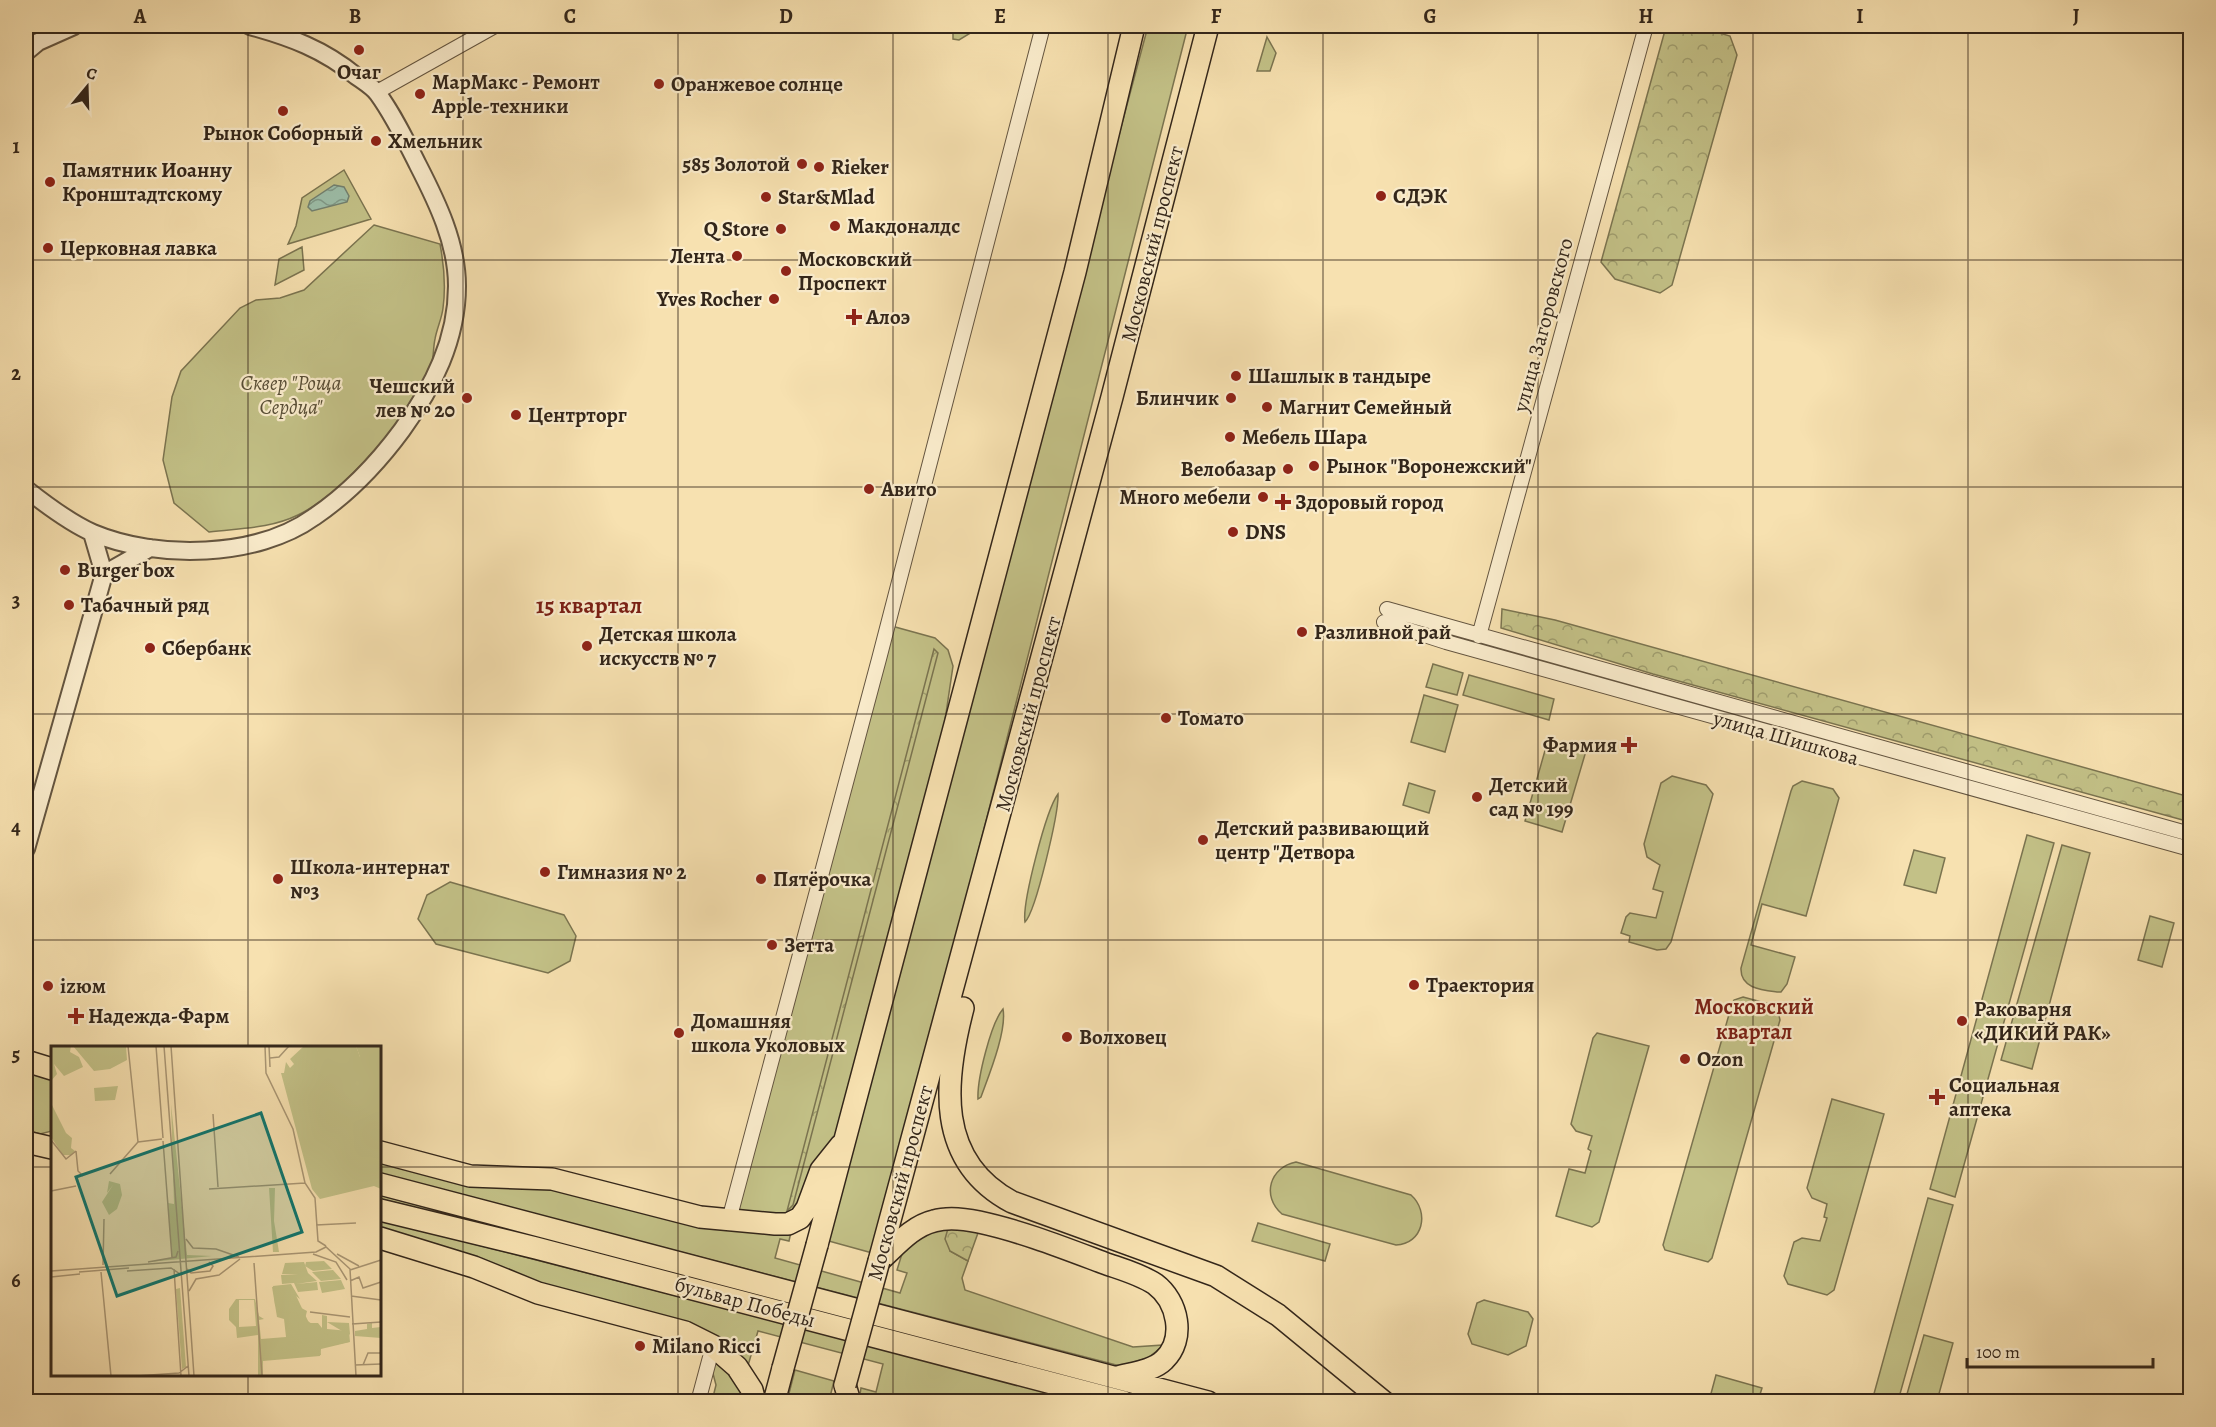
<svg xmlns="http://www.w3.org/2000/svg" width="2216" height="1427" font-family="Alegreya,serif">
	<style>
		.green { fill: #c3c187; stroke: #7b7450; stroke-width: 1.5 }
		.forest { fill: url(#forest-crowns); stroke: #7b7450; stroke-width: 1.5 }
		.water { fill: url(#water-waves); stroke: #738170; stroke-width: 1.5 }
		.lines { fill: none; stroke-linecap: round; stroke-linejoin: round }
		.minor-casing { stroke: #645540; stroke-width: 16 }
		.tertiary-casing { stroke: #645540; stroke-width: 20 }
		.primary-casing { stroke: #33261a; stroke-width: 24 }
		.minor { stroke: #faeccc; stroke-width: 14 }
		.tertiary { stroke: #faeccc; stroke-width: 16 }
		.primary { stroke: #f7e1b0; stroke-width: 21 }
		.primary-bridge-casing { stroke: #33261a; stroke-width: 24; stroke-linecap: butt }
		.primary-bridge { stroke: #f7e1b0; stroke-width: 21 }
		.grid { fill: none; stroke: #33261a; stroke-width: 1.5; stroke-opacity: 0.55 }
		.poi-dot { fill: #8f2418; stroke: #faeccc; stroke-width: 2 }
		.labels { text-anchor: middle; stroke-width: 4.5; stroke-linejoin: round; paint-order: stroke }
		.poi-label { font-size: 21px; font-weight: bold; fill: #33261a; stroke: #faeccc; text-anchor: start }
		.street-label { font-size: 21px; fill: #33261a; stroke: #faeccc }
		.park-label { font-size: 21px; font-style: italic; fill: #574d35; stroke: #faeccc }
		.neighbourhood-label { font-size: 22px; font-weight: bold; fill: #7a1f14; stroke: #faeccc }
		.quarter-label { font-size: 24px; font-weight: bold; fill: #7a1f14; stroke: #faeccc }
		.inset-road { fill: none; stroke: #a99674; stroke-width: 1.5 }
		.view { fill: #0f766e; fill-opacity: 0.15; stroke: #0f766e; stroke-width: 3 }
		.inset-edge { fill: none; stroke: #33261a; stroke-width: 3 }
		.neatline { fill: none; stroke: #33261a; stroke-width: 2 }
		.grid-label { font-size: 20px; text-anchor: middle; font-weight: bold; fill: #33261a }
	</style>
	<defs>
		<pattern id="forest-crowns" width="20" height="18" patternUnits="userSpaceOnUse" patternTransform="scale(1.5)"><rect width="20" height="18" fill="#c3c187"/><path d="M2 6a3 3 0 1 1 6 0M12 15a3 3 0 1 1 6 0" fill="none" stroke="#9f9d6e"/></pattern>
		<pattern id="water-waves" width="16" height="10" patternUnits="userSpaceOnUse" patternTransform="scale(1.5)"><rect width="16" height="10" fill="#9dbea9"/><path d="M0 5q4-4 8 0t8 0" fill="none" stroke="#819a89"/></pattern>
	</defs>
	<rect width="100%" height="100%" fill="#f7e1b0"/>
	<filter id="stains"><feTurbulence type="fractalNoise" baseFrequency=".00333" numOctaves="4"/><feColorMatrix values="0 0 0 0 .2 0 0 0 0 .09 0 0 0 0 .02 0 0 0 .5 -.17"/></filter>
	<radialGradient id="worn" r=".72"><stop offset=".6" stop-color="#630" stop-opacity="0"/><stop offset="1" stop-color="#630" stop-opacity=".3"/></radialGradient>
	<path class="green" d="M953 26H982L959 40 953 39Z
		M1148 26H1188L876 1254 825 1240Z
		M1267 37 1276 53 1270 71H1257Z
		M344 170 371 219 288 244 296 226 302 198Z
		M374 225 440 244C444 265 446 286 443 308 442 318 437 328 435 339 433 348 434 357 431 366 411 414 345 492 298 515 269 529 240 528 209 532L174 503 163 460 172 397 181 371 240 308 256 300 280 298 304 290Z
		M302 247 304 270 275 285 279 259Z
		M888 625 935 638 948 650 953 666 941 747 847 1137 800 1218 729 1220Z
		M1433 664 1463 673 1457 695 1426 687Z
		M1469 675 1554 699 1549 720 1463 695Z
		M1424 695 1458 705 1445 752 1411 742Z
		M1548 740 1586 751 1562 832 1525 821Z
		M1672 776 1706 785 1713 794 1671 942 1666 949 1657 950 1629 942 1630 936 1621 933 1626 917 1630 913 1656 918 1663 892 1653 889 1660 865 1647 857 1644 844 1661 783Z
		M1802 781 1833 789 1839 798 1806 916 1762 904 1751 945 1795 957 1787 984 1781 992H1777C1761 990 1740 988 1741 968L1791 791 1793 786Z
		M1409 783 1435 791 1429 813 1403 805Z
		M1058 794C1059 812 1036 911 1025 922 1022 903 1046 810 1058 794Z
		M2027 835 2054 843 1955 1197 1930 1189Z
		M2062 845 2090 853 2032 1069 2001 1060Z
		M1914 850 1945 858 1936 893 1904 885Z
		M450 882 564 915 576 936 570 961 548 973 436 944 418 919 427 895Z
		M2150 916 2174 923 2162 967 2138 960Z
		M1743 997 1769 1004 1778 1011 1780 1020 1712 1258 1708 1262 1665 1250 1663 1245 1732 1004 1734 1000Z
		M1003 1009C1007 1031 989 1075 981 1097L978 1099C977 1079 991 1023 1003 1009Z
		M1597 1033 1649 1046 1599 1222 1592 1227 1556 1216 1569 1169 1585 1173 1591 1151 1588 1149 1592 1136 1576 1131 1571 1124 1593 1038Z
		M26 1071 52 1078V1131L40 1134 26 1130Z
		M1832 1099 1884 1114 1834 1290 1827 1295 1788 1284 1784 1276 1794 1242 1802 1238 1820 1241 1827 1218 1824 1217 1827 1204 1812 1198 1807 1188Z
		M380 1161 537 1185 791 1232 789 1241 780 1239 775 1258 900 1293 907 1273 897 1270 905 1244 949 1225 950 1251 968 1261 962 1278 965 1290 1133 1347 1164 1345 1148 1358 1120 1366 380 1174Z
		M1296 1162 1411 1195C1430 1212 1423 1244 1396 1245L1282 1214C1261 1196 1270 1167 1296 1162Z
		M380 1191 1181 1401H1151L380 1199Z
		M1928 1198 1953 1205 1898 1401H1872Z
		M380 1220 1087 1401 892 1402 873 1398 871 1401H859L861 1388 876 1392 883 1364 758 1331 747 1369 739 1355 380 1232Z
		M1258 1223 1330 1244 1325 1261 1252 1241Z
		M1484 1300 1528 1312 1533 1319 1526 1346 1508 1355 1472 1344 1468 1334 1477 1303Z
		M1924 1335 1953 1343 1937 1401H1905Z
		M717 1360 735 1377 746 1401H712L716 1385 711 1366Z
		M795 1370 834 1381 829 1401H787Z
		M1716 1375 1762 1388 1758 1401H1709Z"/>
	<path class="forest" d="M1674 26H1695L1730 36 1737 55 1672 285 1660 293 1615 279 1601 262 1664 34Z
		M1502 609 1555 620 2190 797V822L1653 674 1501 628Z
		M934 649 938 653 793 1205 787 1211Z
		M949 1225 979 1230 968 1261 950 1251 945 1239Z"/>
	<path class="water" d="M334 185 344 187 349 196 347 202 312 211 308 207 310 201Z"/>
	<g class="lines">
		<defs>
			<path id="minor" d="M377 92 495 26
				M1387 609 2190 834
				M1384 622 1446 642 2190 849
				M1479 636 1646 26
				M729 1220 879 659 1043 26
				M698 1402 713 1346"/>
			<path id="tertiary" d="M26 52 38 42 74 26
				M26 489C45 504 70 523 93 533 157 560 257 558 314 517 348 494 377 464 402 430 433 387 457 340 457 286 457 243 437 202 418 165 406 141 394 116 378 94 373 87 363 81 356 76 323 49 290 37 250 26
				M92 533 104 574
				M26 849 104 574 150 548"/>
			<path id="primary" d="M963 1008C944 1081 935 1161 1012 1202L1216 1276 1278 1315 1384 1402
				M26 1061 52 1069
				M26 1142 52 1148
				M380 1152 470 1176 552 1179 700 1217 775 1224H788L800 1218 807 1208 821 1170 841 1145
				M380 1184 1208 1402
				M380 1210 536 1248 1124 1402
				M380 1238 474 1267 538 1293 685 1332 713 1346 737 1367 752 1390 755 1402
				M817 1245 1075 272 1134 26
				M879 1261 1112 397 1208 26
				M879 1261C895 1247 912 1226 934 1221 947 1217 965 1219 979 1222 1021 1231 1064 1248 1104 1263 1121 1269 1140 1274 1155 1284 1178 1301 1186 1339 1164 1360 1153 1371 1132 1373 1117 1377
				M845 1385 850 1402
				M774 1402 783 1368"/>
		</defs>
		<use href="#minor" class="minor-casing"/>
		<use href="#tertiary" class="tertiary-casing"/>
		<use href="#primary" class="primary-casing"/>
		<use href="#minor" class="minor"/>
		<use href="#tertiary" class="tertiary"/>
		<use href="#primary" class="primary"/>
		<defs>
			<path id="primary-bridge" d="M783 1368 817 1245
				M845 1385 879 1261"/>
		</defs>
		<use href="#primary-bridge" class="primary-bridge-casing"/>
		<use href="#primary-bridge" class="primary-bridge"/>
	</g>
	<path class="grid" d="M248 26V1048M463 26V1402M678 26V1402M893 26V1402M1108 26V1402M1323 26V1402M1538 26V1402M1753 26V1402M1968 26V1402M26 260H2190M26 487H2190M26 714H2190M26 940H2190M26 1167H52M380 1167H2190M248 1374V1402"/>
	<g class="poi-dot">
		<circle cx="359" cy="50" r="6"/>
		<circle cx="659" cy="84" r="6"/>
		<circle cx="420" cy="94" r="6"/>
		<circle cx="283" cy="111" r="6"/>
		<circle cx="376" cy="141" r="6"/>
		<circle cx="802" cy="164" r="6"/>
		<circle cx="819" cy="167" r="6"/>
		<circle cx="50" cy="182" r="6"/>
		<circle cx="1381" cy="196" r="6"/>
		<circle cx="766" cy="197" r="6"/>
		<circle cx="835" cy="226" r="6"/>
		<circle cx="781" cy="229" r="6"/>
		<circle cx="48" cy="248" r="6"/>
		<circle cx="737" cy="256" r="6"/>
		<circle cx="786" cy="271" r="6"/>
		<circle cx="774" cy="299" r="6"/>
		<path d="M851 308h6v6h6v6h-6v6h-6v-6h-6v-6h6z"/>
		<circle cx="1236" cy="376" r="6"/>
		<circle cx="467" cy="398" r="6"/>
		<circle cx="1231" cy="398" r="6"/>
		<circle cx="1267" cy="407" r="6"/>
		<circle cx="516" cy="415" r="6"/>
		<circle cx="1230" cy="437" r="6"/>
		<circle cx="1314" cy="466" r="6"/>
		<circle cx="1288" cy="469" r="6"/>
		<circle cx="869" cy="489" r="6"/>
		<circle cx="1263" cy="497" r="6"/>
		<path d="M1280 493h6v6h6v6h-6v6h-6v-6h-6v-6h6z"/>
		<circle cx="1233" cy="532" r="6"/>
		<circle cx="65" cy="570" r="6"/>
		<circle cx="69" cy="605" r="6"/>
		<circle cx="1302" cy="632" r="6"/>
		<circle cx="587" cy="646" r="6"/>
		<circle cx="150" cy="648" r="6"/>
		<circle cx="1166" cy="718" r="6"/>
		<path d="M1626 736h6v6h6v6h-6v6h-6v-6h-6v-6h6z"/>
		<circle cx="1477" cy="797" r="6"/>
		<circle cx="1203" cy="840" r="6"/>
		<circle cx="545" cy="872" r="6"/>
		<circle cx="278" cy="879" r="6"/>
		<circle cx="761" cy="879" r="6"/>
		<circle cx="772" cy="945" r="6"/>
		<circle cx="1414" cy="985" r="6"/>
		<circle cx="48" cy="986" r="6"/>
		<path d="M73 1007h6v6h6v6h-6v6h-6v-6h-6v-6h6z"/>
		<circle cx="1962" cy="1021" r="6"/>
		<circle cx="679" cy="1033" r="6"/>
		<circle cx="1067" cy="1037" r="6"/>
		<circle cx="1685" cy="1059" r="6"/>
		<path d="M1934 1088h6v6h6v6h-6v6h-6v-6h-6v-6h6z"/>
		<circle cx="640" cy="1346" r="6"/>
	</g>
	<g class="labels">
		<g class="poi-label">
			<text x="359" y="79" text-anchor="middle">Очаг</text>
			<text x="432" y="89">МарМакс - Ремонт<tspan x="432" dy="24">Apple-техники</tspan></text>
			<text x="671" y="91">Оранжевое солнце</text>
			<text x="283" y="140" text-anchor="middle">Рынок Соборный</text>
			<text x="388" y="148">Хмельник</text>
			<text x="790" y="171" text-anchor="end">585 Золотой</text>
			<text x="831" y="174">Rieker</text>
			<text x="62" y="177">Памятник Иоанну<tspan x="62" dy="24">Кронштадтскому</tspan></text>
			<text x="1393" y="203">СДЭК</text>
			<text x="778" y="204">Star&amp;Mlad</text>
			<text x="847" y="233">Макдоналдс</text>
			<text x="769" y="236" text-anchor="end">Q Store</text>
			<text x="60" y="255">Церковная лавка</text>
			<text x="725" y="263" text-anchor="end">Лента</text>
			<text x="798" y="266">Московский<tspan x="798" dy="24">Проспект</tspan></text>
			<text x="762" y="306" text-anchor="end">Yves Rocher</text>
			<text x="866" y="324">Алоэ</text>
			<text x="1248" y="383">Шашлык в тандыре</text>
			<text x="455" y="393" text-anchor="end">Чешский<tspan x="455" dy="24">лев № 20</tspan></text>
			<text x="1219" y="405" text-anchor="end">Блинчик</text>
			<text x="1279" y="414">Магнит Семейный</text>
			<text x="528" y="422">Центрторг</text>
			<text x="1242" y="444">Мебель Шара</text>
			<text x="1326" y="473">Рынок "Воронежский"</text>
			<text x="1276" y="476" text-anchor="end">Велобазар</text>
			<text x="881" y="496">Авито</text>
			<text x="1251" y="504" text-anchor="end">Много мебели</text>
			<text x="1295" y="509">Здоровый город</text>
			<text x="1245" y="539">DNS</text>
			<text x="77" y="577">Burger box</text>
			<text x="81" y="612">Табачный ряд</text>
			<text x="1314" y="639">Разливной рай</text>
			<text x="599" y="641">Детская школа<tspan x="599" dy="24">искусств № 7</tspan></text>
			<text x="162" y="655">Сбербанк</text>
			<text x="1178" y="725">Томато</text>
			<text x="1617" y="752" text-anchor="end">Фармия</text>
			<text x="1489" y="792">Детский<tspan x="1489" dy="24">сад № 199</tspan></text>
			<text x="1215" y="835">Детский развивающий<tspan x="1215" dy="24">центр "Детвора</tspan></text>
			<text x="290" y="874">Школа-интернат<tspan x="290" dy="24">№3</tspan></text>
			<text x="557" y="879">Гимназия № 2</text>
			<text x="773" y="886">Пятёрочка</text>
			<text x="784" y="952">Зетта</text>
			<text x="1426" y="992">Траектория</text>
			<text x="60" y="993">izюм</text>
			<text x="1974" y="1016">Раковарня<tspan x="1974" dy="24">«ДИКИЙ РАК»</tspan></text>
			<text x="88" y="1023">Надежда-Фарм</text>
			<text x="691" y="1028">Домашняя<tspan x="691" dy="24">школа Уколовых</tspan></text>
			<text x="1079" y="1044">Волховец</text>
			<text x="1697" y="1066">Ozon</text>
			<text x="1949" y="1092">Социальная<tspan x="1949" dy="24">аптека</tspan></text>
			<text x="652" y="1353">Milano Ricci</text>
		</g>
		<g class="street-label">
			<text transform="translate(1152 244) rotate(-76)" y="7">Московский проспект</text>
			<text transform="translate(1543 325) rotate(-75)" y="7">улица Загоровского</text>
			<text transform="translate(1028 714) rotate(-75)" y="7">Московский проспект</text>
			<text transform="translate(1786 738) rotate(16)" y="7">улица Шишкова</text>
			<text transform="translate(900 1183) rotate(-75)" y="7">Московский проспект</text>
			<text transform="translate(745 1302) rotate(15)" y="7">бульвар Победы</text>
		</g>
		<g class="park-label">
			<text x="291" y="390">Сквер "Роща<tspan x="291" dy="24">Сердца"</tspan></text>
		</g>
		<g class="neighbourhood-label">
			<text x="1754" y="1014">Московский<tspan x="1754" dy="25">квартал</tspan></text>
		</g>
		<g class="quarter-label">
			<text x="589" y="613">15 квартал</text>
		</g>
	</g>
	<g transform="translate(51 1046)">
		<rect width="330" height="330" fill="#f7e1b0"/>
		<path d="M67 40 64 54 44 55 43 42ZM120 58 136 209 161 210 98 216 121 212 117 157 123 158ZM58 135 69 138 71 149 66 163 58 169 51 156 62 139 56 147ZM218 142H224L223 175 228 206H222ZM273 215 281 223 262 225 254 220 255 216ZM253 216 257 227 266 235 245 238 266 236 267 244 247 246 243 237 231 238 230 229 247 228H231L234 217ZM282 224 290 233 270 235 261 226ZM290 234 294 243 271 247 268 236ZM240 239 258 277H267L271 282V269L276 270V283L298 285 299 296 270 303 269 310 212 315V330H207V289L186 292 185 281 178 274V263L185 253H204L208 270 213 273 208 274 210 293 235 291 233 273 226 271 221 241ZM188 254H203L205 280 188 281ZM129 242 135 321 131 323 125 243Z" fill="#c3c187" fill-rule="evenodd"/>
		<path d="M0 0H20L19 6 28 11 32 21 13 30 3 18 6 28 0 35ZM22 0H75L76 14 59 23 43 25ZM253 0H305L309 11H322V5H329L330 0V143L323 140 269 153 261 143 230 27H233L235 16 239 22 243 18 239 13ZM0 57 15 87 21 92 20 102 24 105 20 109H12L0 91ZM240 238 249 253 242 248 243 255 239 256 256 265 254 273 282 293H291V285L276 276 298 277 299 288 295 292 298 296 269 302 270 309 212 313V293H238L240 299 229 296 232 305 224 304 223 308H231L240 303 250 307 252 304 241 298 242 295 255 298 259 295 255 296 254 286 248 283 246 266 229 267 224 259 222 240ZM321 277V282L330 281V292L304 290V285L316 283V278Z" fill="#c3c187"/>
		<path d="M305 0H329V5H322V11H309Z" fill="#c3c187"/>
		<path class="inset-road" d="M77 0 87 96M105 0 112 92M113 0 138 330M120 0 143 330M214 0 215 27 242 83 254 137 264 152 267 195 275 200M218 0 219 21M219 12 228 11 238 0M162 68 167 141M0 94 15 113 25 105M112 95 121 212M87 96 111 93M25 105 27 125 32 130M59 128 87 96M158 143 254 137M0 145 25 140M265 179 305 177M135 193 142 202 165 203 188 211M262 208 285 216 296 234M286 208 308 220M97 216 125 211 127 205M203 217 211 330M52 219 53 173M123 223 130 330M136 223 140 227 159 225 162 220 158 216M299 224 330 214M0 225 265 206 275 201 299 223 305 330M76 225 120 222 129 228M28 226 78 222M50 226 60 330M0 231 29 228M299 235 308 231 312 242 330 236M138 245 145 233 168 229 189 213M300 250 330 254M259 266 299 271M301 278 330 276M304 319 330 318M312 319 317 307H330M85 330 128 327 137 320"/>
		<path class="view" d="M210 67 251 186 66 250 25 131Z"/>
		<rect width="330" height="330" class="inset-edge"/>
	</g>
	<rect width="2216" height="1427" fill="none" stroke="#f7e1b0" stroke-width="66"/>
	<g transform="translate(87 87) rotate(19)" stroke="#faeccc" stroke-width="4.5" paint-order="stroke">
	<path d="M0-4.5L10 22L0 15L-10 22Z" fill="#33261a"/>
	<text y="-9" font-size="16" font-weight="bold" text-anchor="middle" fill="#33261a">С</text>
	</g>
	<path d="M1967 1358v9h186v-9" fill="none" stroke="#33261a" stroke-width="3"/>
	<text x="1976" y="1358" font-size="18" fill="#33261a" stroke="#faeccc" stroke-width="4.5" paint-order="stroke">100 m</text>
	<rect x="33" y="33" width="2150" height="1361" class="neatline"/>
	<g class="grid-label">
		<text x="140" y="23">A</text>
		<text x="355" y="23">B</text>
		<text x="570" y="23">C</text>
		<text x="786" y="23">D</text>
		<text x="1000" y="23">E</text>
		<text x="1216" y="23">F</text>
		<text x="1430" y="23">G</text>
		<text x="1646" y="23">H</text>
		<text x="1860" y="23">I</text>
		<text x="2076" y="23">J</text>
		<text x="16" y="153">1</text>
		<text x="16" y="380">2</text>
		<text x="16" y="607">3</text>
		<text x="16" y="834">4</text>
		<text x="16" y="1061">5</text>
		<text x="16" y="1287">6</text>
	</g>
	<rect width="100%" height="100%" filter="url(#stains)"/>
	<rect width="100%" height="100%" fill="url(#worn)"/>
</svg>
